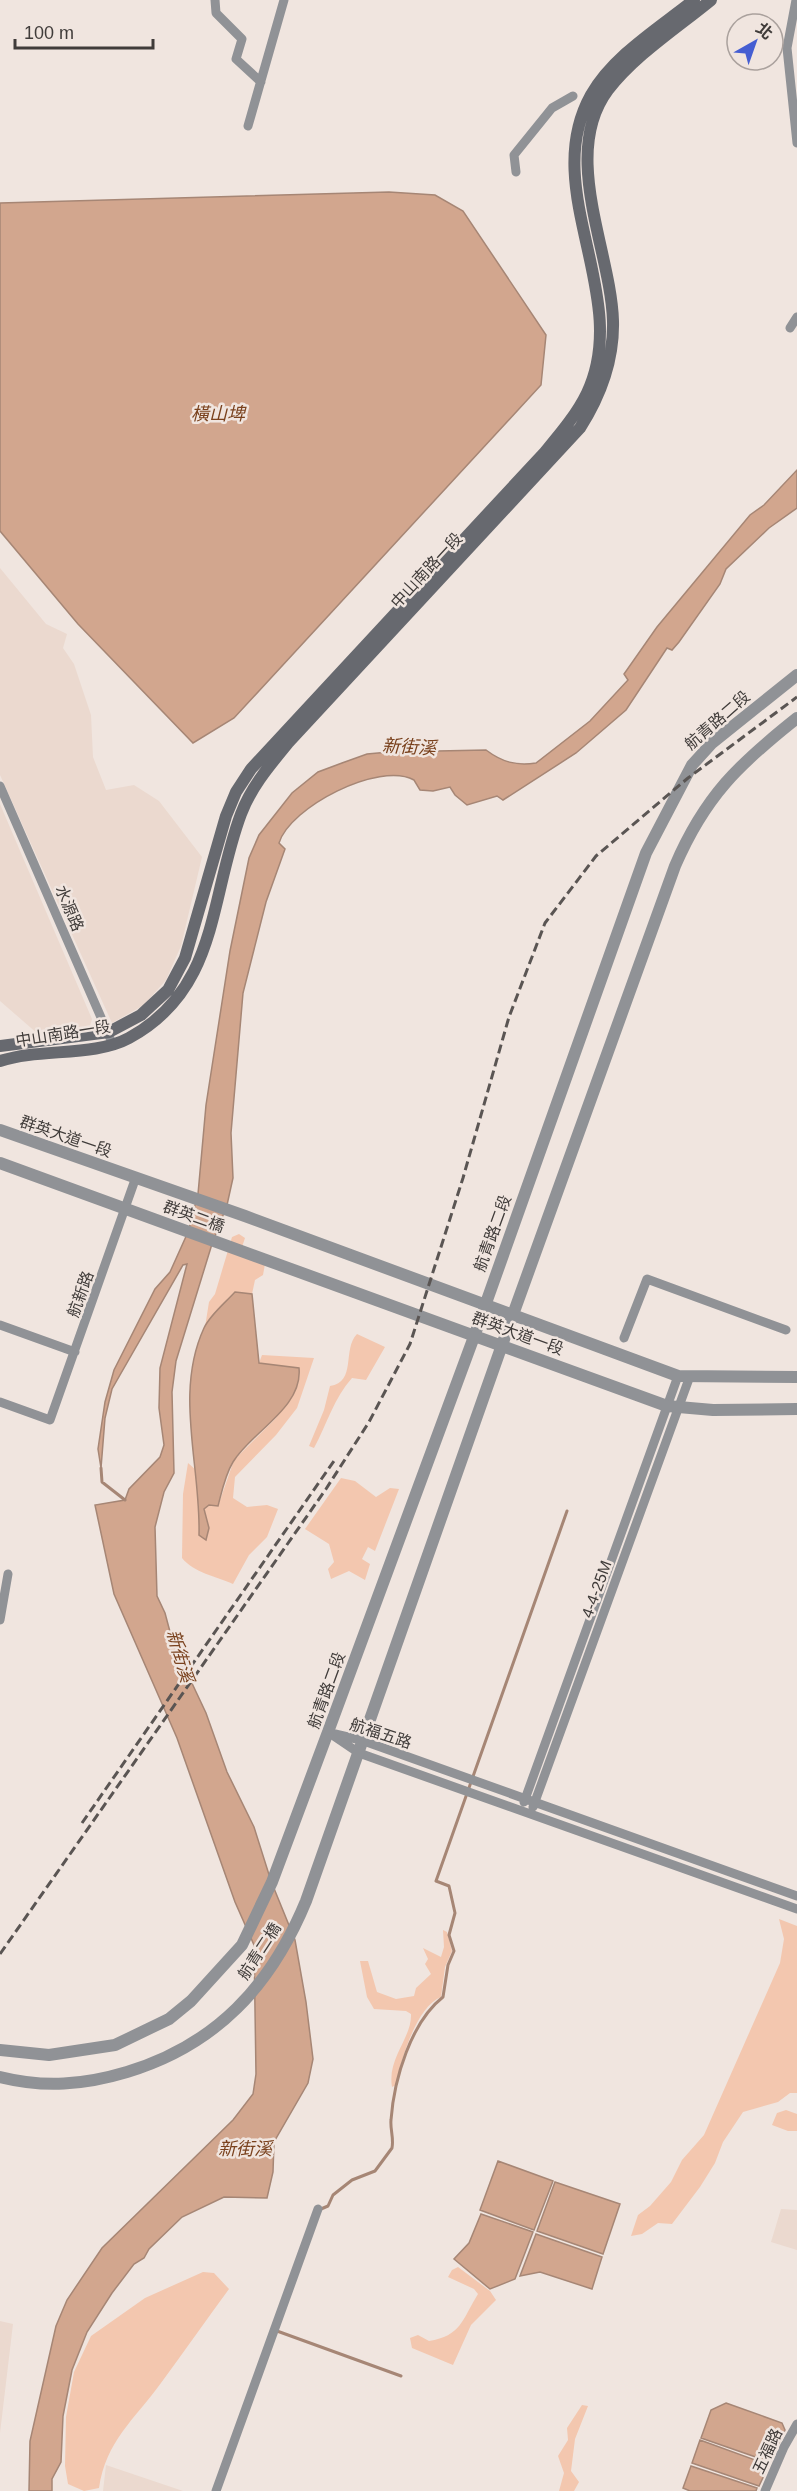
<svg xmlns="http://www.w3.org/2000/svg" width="797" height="2491" font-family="Helvetica,'Noto Sans TC',sans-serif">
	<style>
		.built { fill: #ebd9cf }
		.green { fill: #f3c7af }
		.water { fill: #d2a68e; stroke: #a68675; stroke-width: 1.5 }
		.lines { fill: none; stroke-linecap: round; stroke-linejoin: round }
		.stream { stroke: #a68675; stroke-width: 3 }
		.minor { stroke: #909296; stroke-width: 9 }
		.tertiary { stroke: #909296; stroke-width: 12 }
		.secondary { stroke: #67696f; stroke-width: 12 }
		.rail { stroke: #5a5553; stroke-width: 3; stroke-dasharray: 9 4.5; stroke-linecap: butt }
		.labels { text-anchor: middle; stroke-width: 5; stroke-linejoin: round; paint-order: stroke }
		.street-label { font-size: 16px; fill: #403c3a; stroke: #f0e5df }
		.water-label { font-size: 18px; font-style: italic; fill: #7a421e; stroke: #f0e5df }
	</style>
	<rect width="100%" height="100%" fill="#f0e5df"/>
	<path class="built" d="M0 568 46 624 67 634 63 648 74 664 91 715 93 757 106 790 134 785 159 801 202 857 181 946 166 980 144 1005 112 1023 0 775Z
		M0 804 92 1019 90 1026 81 1032 38 1034 0 1001Z
		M781 2209 797 2210V2250L771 2242Z
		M0 2321 13 2324 0 2433Z
		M106 2465 183 2491H103Z"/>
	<path class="green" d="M239 1234 245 1238 241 1250 265 1264 263 1275 255 1280 252 1294 234 1293 205 1327 209 1302 215 1294 232 1237Z
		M357 1334 385 1347 366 1380 352 1378C334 1398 327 1424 314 1448L309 1446 324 1410 330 1386C357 1382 342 1349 357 1334Z
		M262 1355 314 1358 297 1408 276 1435 235 1477 233 1498 247 1507 267 1505 278 1509 267 1537 249 1555 233 1584C216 1576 194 1573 182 1558L183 1494 188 1463 196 1470 200 1505 199 1535 209 1528 204 1509 209 1504 218 1506 234 1460 276 1418 299 1368 259 1363Z
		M341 1478 355 1481 376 1497 390 1488 399 1489 375 1551 368 1547 362 1559 370 1564 365 1580 349 1571 331 1579 328 1569 334 1562 329 1544 305 1529Z
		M779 1919 797 1926V2093H790L778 2102 743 2112 723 2142 715 2163 700 2187 672 2224 658 2223 642 2234 631 2236 638 2215 650 2206 671 2182 682 2160 704 2135 780 1963 784 1939Z
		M443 1930 447 1932 452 1951 445 1967 441 1997C416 2007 401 2060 396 2085L392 2087C387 2058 412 2038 411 2014L406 2011 374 2009 367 1997 360 1961H368L377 1992 396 1999 414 1996 416 1988 431 1974 425 1964 428 1959 423 1948 441 1957 444 1947Z
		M786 2110 797 2114V2131H788L772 2125 777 2113Z
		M458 2267 490 2291 496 2300 471 2325 453 2365 412 2348 410 2338 418 2335 429 2341C461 2336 462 2320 478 2294L474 2289 448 2277 452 2270Z
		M203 2272 214 2273 229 2289C206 2320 184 2352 161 2383 134 2420 106 2441 99 2488L84 2491 68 2484 65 2466 66 2417 74 2372 91 2336 145 2298Z
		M582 2405 588 2406 575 2439 571 2471 579 2482 574 2491H559L564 2473 558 2456 568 2440 567 2428Z"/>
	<path class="water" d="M389 192 435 195 463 211 546 335 541 385 234 718 193 743 78 624 0 531V203Z
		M797 470V508L769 528 726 569 720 584 679 642 672 650 667 648 626 710 576 753 503 800 497 796 467 805 455 795 450 787 433 791 420 790 414 780C379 761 290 807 279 843L285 849 266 902 243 993 231 1133 233 1178 227 1205 212 1244 176 1361 172 1392 174 1473 164 1492 155 1527 157 1596 165 1613 173 1643 206 1713 227 1772 254 1827 271 1881 295 1940 306 2002 313 2059 308 2083 274 2142 273 2172 267 2198 224 2197 182 2217 149 2249 144 2258 134 2264 112 2293 87 2332 72 2370 63 2416 61 2462 52 2479V2491H29L30 2441 56 2326 67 2300 102 2248 233 2120 253 2094 256 2074 254 1945 235 1902 177 1738 114 1594 95 1505 125 1500 129 1489 160 1457 164 1445 159 1408 160 1368 187 1264 183 1265 112 1389 105 1418 101 1468 98 1449 105 1402 114 1370 155 1289 170 1272 188 1232 198 1194 206 1105 230 951 249 858 259 835 292 793 318 772 342 763 367 754 389 752 486 750C502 762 516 766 536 763L590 721 628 680 624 674 657 627 750 515 764 505Z
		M235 1292 252 1294 259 1363 299 1368C303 1408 251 1432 233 1462 225 1475 222 1491 218 1506L209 1505 204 1509 209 1528 206 1540 199 1535C201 1466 174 1393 204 1328 210 1315 225 1303 235 1292Z
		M498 2161 553 2181 534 2230 480 2210Z
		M555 2182 620 2204 603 2254 537 2231Z
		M481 2214 533 2232 515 2279 490 2289 454 2259 469 2243Z
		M536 2234 602 2257 592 2289 540 2272 520 2276Z
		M726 2403 782 2423 785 2430 770 2462 701 2438 711 2410Z
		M700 2440 769 2465 759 2486 692 2463Z
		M691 2466 757 2488 756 2491H690L683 2488Z"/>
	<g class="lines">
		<path class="stream" d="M101 1468 102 1482 125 1500
			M321 2209 328 2206 333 2195 352 2180 375 2171 392 2148C394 2138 390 2129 391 2120 394 2079 411 2022 443 1997L448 1965 454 1951 449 1935 455 1913 449 1886 436 1881 567 1511
			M277 2331 401 2376"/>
		<path class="minor" d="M215 0 216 13 242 39 236 59 261 82
			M796 0 787 48 797 143
			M248 126 284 0
			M516 172 514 155 552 108 573 96
			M790 328 797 317
			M0 786 110 1038
			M0 1325 75 1352
			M624 1338 647 1279 786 1330
			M0 1402 50 1420 136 1177
			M0 1620 8 1574
			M328 1732 359 1753 797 1909
			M335 1734 361 1740 797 1896
			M524 1802 678 1376
			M533 1807 690 1376
			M216 2491 318 2209
			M765 2491 784 2447 797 2424"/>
		<path class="tertiary" d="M0 1130 245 1216 678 1376 797 1377
			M0 1163 667 1406 713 1410 797 1409
			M0 2050 49 2055 115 2045 169 2019 191 2001 242 1945 272 1882 328 1732 475 1334 646 853 692 765 712 743 797 675
			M0 2077C44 2088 84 2085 127 2072 216 2045 271 1986 306 1901L502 1345 675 866C705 796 739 764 797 718"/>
		<path class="secondary" d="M0 1046 109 1032 141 1015 168 990 185 958 226 816 236 792 251 769 545 452C560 434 577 414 587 393 633 296 538 190 591 95 613 56 659 28 694 0
			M0 1061C40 1048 94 1057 129 1038 219 989 209 899 241 814 251 787 270 765 288 743L580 428C601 395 614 361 613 321 611 251 560 154 608 90 635 55 677 28 711 0"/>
		<path class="rail" d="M82 1823 336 1458
			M0 1954 326 1489 369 1422 410 1344 463 1178 509 1017 545 923 596 856 688 778 797 697"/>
	</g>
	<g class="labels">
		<g class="street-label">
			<text transform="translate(426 570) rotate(-47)" y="6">中山南路一段</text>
			<text transform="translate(717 720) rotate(-41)" y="6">航青路二段</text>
			<text transform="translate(70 908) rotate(67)" y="6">水源路</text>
			<text transform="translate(63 1033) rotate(-9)" y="6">中山南路一段</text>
			<text transform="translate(66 1136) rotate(19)" y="6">群英大道一段</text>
			<text transform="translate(194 1216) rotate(20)" y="6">群英二橋</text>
			<text transform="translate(492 1233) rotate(-70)" y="6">航青路二段</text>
			<text transform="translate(80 1294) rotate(-70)" y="6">航新路</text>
			<text transform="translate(518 1333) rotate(20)" y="6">群英大道一段</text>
			<text transform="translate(596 1589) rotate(-70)" y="6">4-4-25M</text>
			<text transform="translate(326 1690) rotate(-70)" y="6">航青路二段</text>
			<text transform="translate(381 1733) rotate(18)" y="6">航福五路</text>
			<text transform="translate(259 1951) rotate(-57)" y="6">航青二橋</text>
			<text transform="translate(767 2451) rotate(-65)" y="6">五福路</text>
		</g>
		<g class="water-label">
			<text x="218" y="420">橫山埤</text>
			<text transform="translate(409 747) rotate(3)" y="6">新街溪</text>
			<text transform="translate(180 1656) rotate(74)" y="6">新街溪</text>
			<text x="245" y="2155">新街溪</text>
		</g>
	</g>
	<g transform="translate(755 42) rotate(40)"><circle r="28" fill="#f0e5df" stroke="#aaa19d" stroke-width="1.5"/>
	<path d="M0-4.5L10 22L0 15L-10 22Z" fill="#455ed2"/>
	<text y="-9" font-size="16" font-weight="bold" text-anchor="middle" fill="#403c3a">北</text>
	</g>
	<path d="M15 39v9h138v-9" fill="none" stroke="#403c3a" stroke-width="3"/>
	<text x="24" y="39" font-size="18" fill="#403c3a" stroke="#f0e5df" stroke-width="4.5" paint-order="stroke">100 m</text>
</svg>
